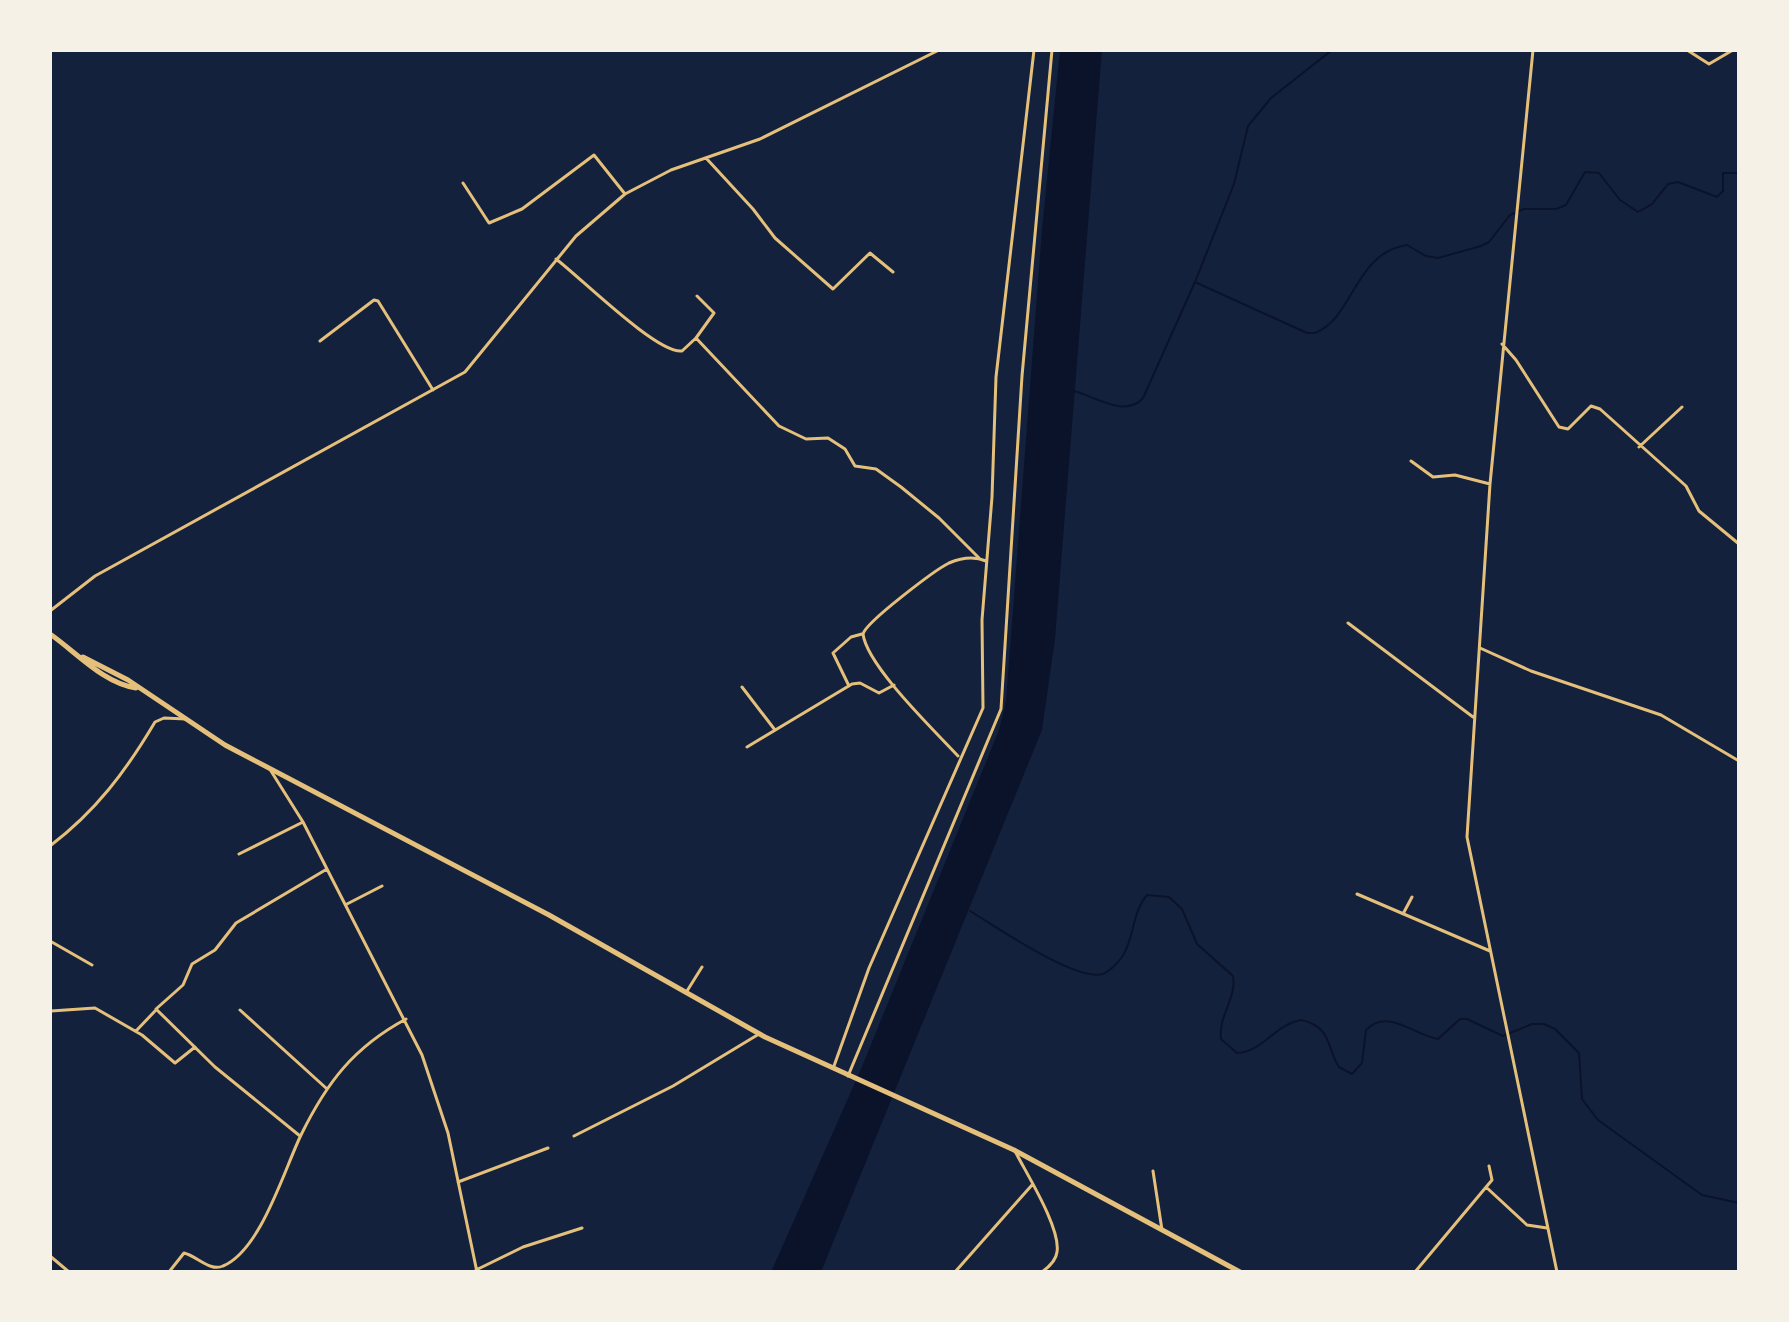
<svg xmlns="http://www.w3.org/2000/svg" width="1789" height="1322" font-family="'Fira Sans Condensed',sans-serif">
	<style>
		.water { fill: #0b132b }
		.lines { fill: none; stroke-linecap: round; stroke-linejoin: round }
		.stream { stroke: #0b132b; stroke-width: 2 }
		.minor { stroke: #e5c07b; stroke-width: 3 }
		.primary { stroke: #e5c07b; stroke-width: 5 }
	</style>
	<rect width="100%" height="100%" fill="#14213d"/>
	<path class="water" d="M1060 50H1102L1055 639 1042 730 821 1272H771L861 1069 999 730 1006 701 1042 229Z"/>
	<g class="lines">
		<path class="stream" d="M1195 282 1307 333H1315C1354 318 1354 253 1407 245L1426 256 1438 258 1481 246 1489 242 1510 215 1524 209H1556L1566 205 1585 172 1599 173 1620 200 1638 212 1652 204 1668 184 1678 182 1717 197 1723 191V173H1739
			M1074 391C1096 397 1126 418 1143 398L1195 282 1234 184 1248 126 1271 98 1332 50
			M970 911C995 926 1076 982 1103 974 1110 971 1118 963 1122 957 1135 938 1131 914 1147 895L1169 897 1182 909 1197 944 1233 976C1237 998 1218 1016 1221 1039L1237 1053C1263 1052 1275 1024 1301 1020 1333 1027 1326 1048 1339 1067L1352 1074 1362 1063 1366 1030C1388 1007 1415 1036 1438 1039L1460 1019H1467L1503 1036 1532 1024H1544L1555 1029 1579 1053 1582 1099 1598 1120 1702 1195 1739 1203"/>
		<path class="minor" d="M1533 50 1490 484 1467 837 1557 1272
			M1687 50 1709 64 1733 50
			M706 158 753 209 775 238 833 289 870 253 893 272
			M463 183 489 223 522 209 594 155 625 194
			M556 259C580 277 657 354 682 351L696 338 779 426 806 439 828 438 845 449 855 466 876 469 901 487 939 518 979 558
			M696 338 714 313 697 296
			M320 341 374 300 378 301 433 390
			M1502 344 1516 360 1559 427 1568 429 1591 406 1600 409 1686 486 1699 511 1739 544
			M1639 447 1682 407
			M1411 461 1433 477 1455 475 1490 484
			M50 611 95 576 465 372 576 236 625 194 671 170 760 139 939 50
			M1348 623 1473 717
			M1480 648 1531 671 1661 715 1739 761
			M849 686 833 653 851 637 862 634
			M742 687 775 730
			M747 747 852 684 860 683 879 693 894 685
			M958 756C935 731 867 666 863 634 866 622 935 570 949 563 961 558 974 556 986 561
			M271 771 303 822 422 1055 448 1133 477 1272
			M50 846C96 811 126 771 155 722L164 718 186 719
			M239 854 303 822
			M1357 894 1490 951
			M347 904 382 886
			M1403 914 1412 897
			M50 941 92 965
			M687 991 702 967
			M240 1010 326 1088
			M51 1011 95 1008 142 1035 175 1063 195 1047
			M136 1031 155 1011
			M834 1066 869 968 983 708 982 620 992 497 996 377 1034 50
			M848 1076 1001 709 1022 376 1052 50
			M300 1136 215 1067 156 1009 183 985 192 964 215 950 236 923 327 869
			M574 1136 673 1086 759 1034
			M1015 1151C1026 1173 1061 1228 1057 1252 1056 1261 1049 1267 1042 1272
			M1153 1171 1162 1230
			M458 1182 548 1148
			M1486 1187 1527 1225 1547 1228
			M50 1256 69 1272
			M476 1270 523 1247 582 1228
			M169 1272 184 1253C197 1256 210 1272 223 1266 261 1250 284 1170 301 1135 327 1082 354 1047 406 1019
			M955 1272 1032 1185
			M1415 1272 1492 1180 1489 1166"/>
		<path class="primary" d="M50 634C76 652 103 683 136 688
			M83 657 128 680 225 745 549 915 765 1037 1014 1150 1240 1272"/>
	</g>
	<rect width="1789" height="1322" fill="none" stroke="#f6f1e7" stroke-width="104"/>
</svg>
